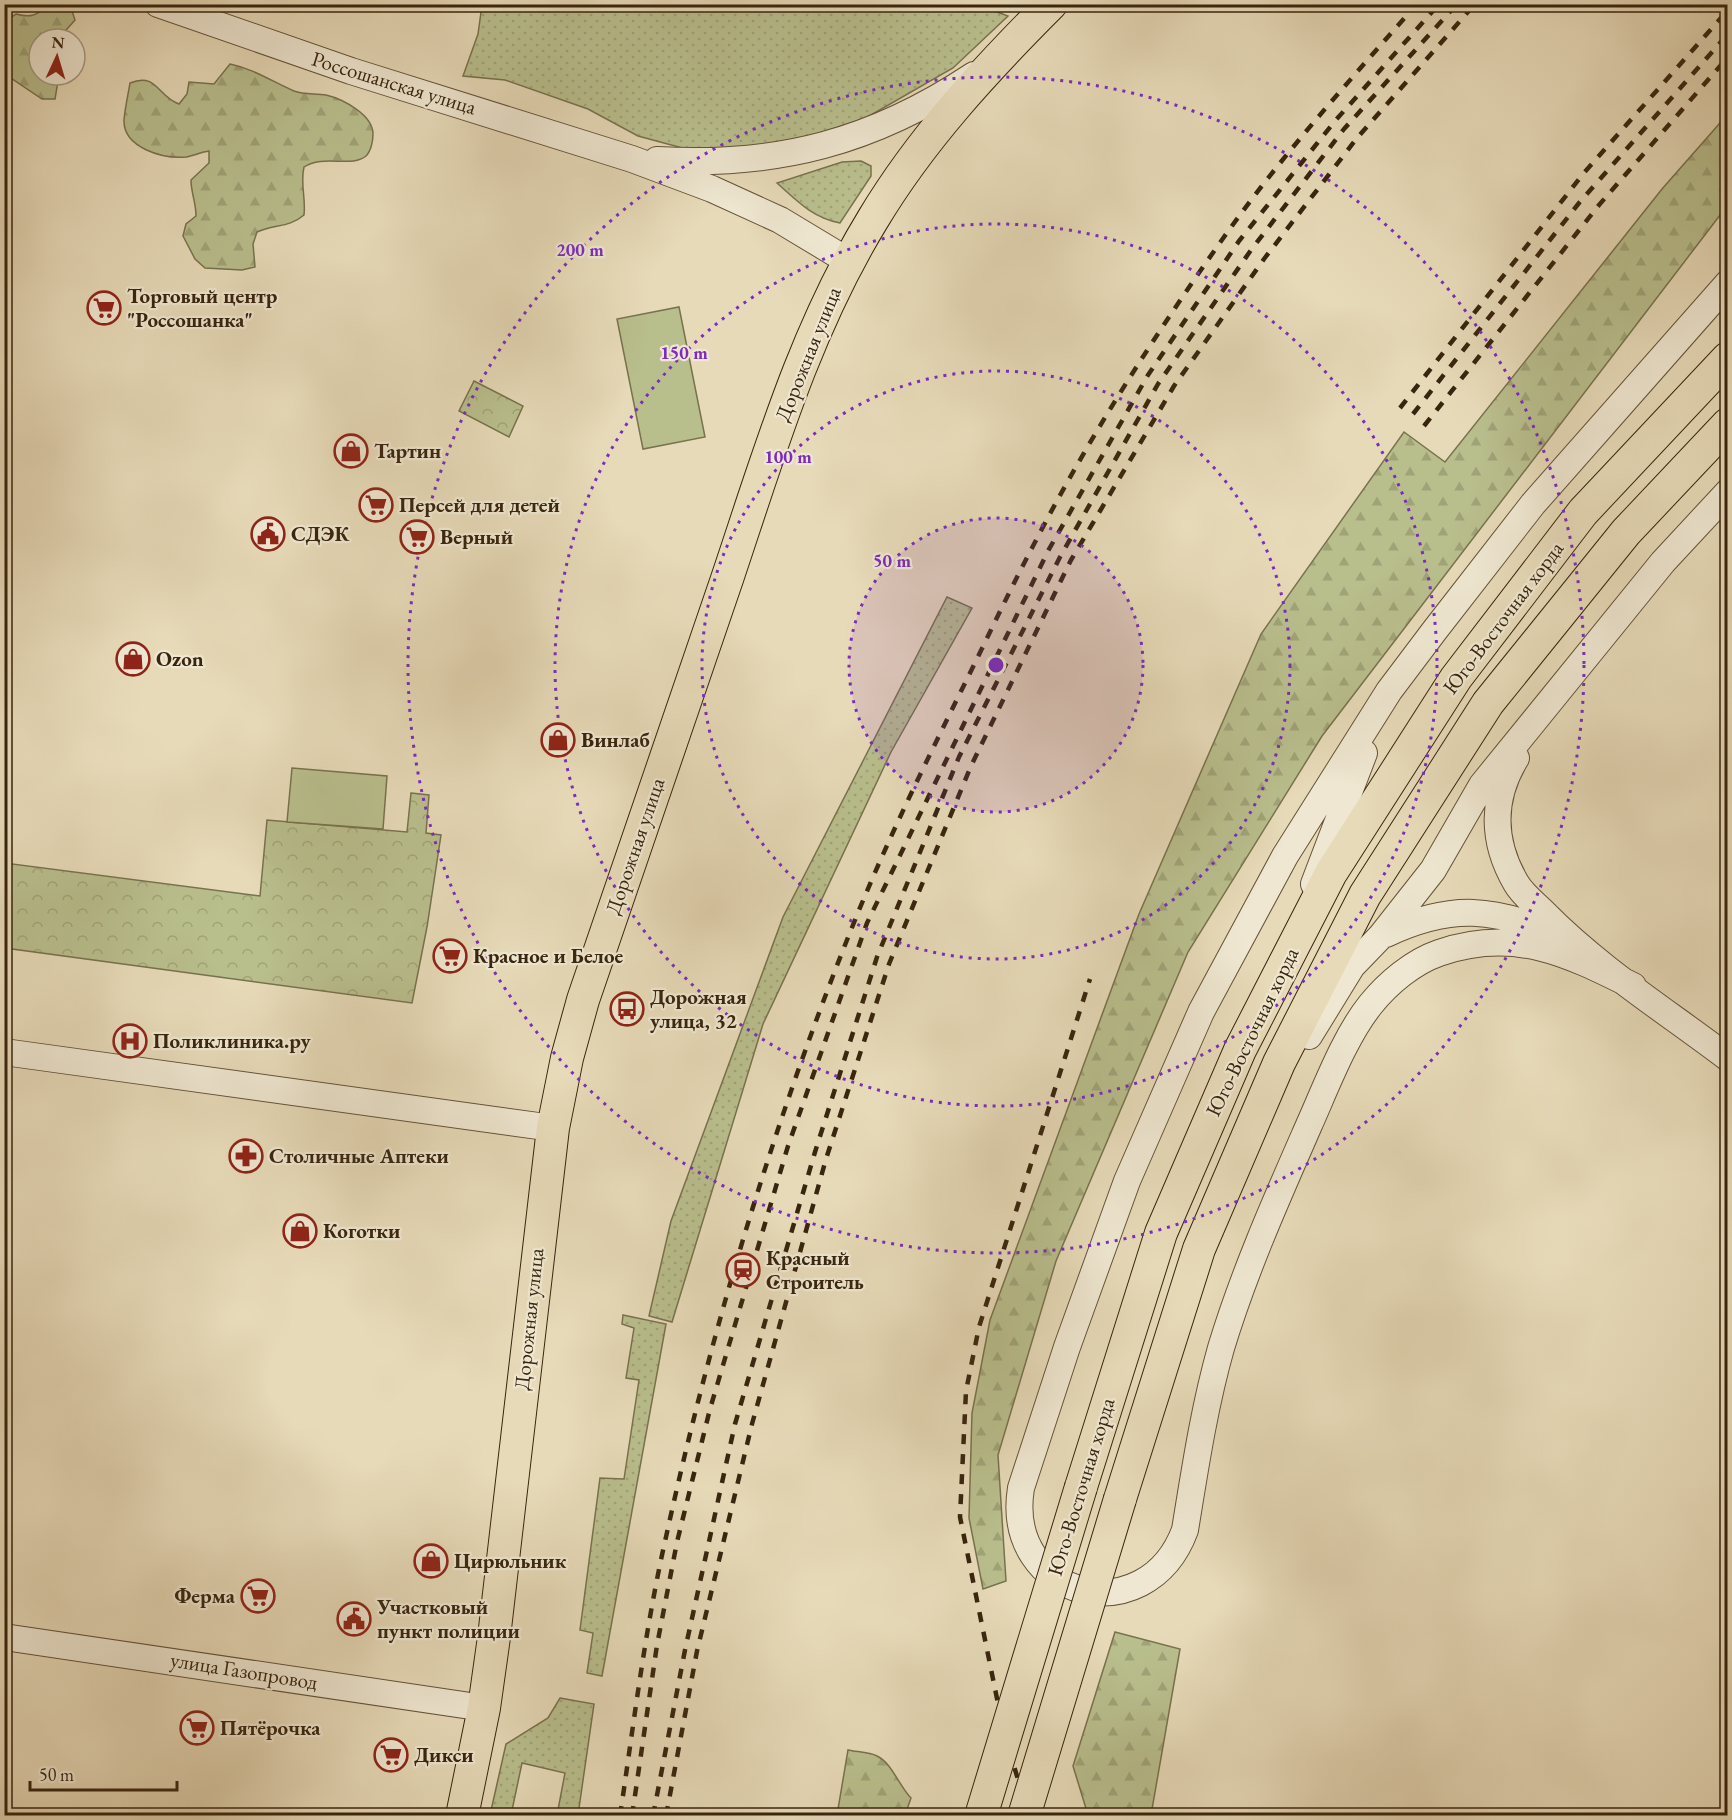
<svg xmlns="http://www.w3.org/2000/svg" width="1732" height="1820" font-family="'EB Garamond',serif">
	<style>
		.grass { fill: url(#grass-dots); stroke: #78724e; stroke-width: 1.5 }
		.forest { fill: url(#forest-firs); stroke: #78724e; stroke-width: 1.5 }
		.park { fill: url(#park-crowns); stroke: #78724e; stroke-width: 1.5 }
		.pitch { fill: #b9be8d; stroke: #78724e; stroke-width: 1.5 }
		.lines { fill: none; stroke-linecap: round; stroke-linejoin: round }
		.minor-casing { stroke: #645238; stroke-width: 28 }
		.major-casing { stroke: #38250e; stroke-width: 34 }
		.minor { stroke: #efe7d1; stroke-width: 26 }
		.major { stroke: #e7dab8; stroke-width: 32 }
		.rail { stroke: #38250e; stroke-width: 4.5; stroke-dasharray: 10 10; stroke-linecap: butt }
		.major-bridge-casing { stroke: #38250e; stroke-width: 34; stroke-linecap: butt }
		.major-bridge { stroke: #e7dab8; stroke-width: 32 }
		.ring { fill: none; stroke: #7b2cbf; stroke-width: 3; stroke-dasharray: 3 6 }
		.labels { text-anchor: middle; stroke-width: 4.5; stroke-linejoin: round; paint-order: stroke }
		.street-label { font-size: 21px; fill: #38250e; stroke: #efe7d1 }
		.poi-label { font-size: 21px; font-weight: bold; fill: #38250e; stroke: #efe7d1; text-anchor: start }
		.centre { fill: #7b2cbf; stroke: #efe7d1; stroke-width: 3 }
		.ring-label { font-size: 18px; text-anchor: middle; font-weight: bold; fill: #7b2cbf; stroke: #efe7d1; stroke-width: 4.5; stroke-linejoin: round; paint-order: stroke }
	</style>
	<defs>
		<pattern id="grass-dots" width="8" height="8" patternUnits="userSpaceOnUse" patternTransform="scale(1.5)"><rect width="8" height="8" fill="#b9be8d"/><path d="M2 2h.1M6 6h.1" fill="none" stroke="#a0a378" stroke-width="1.8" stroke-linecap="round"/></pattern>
		<pattern id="forest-firs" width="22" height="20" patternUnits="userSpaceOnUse" patternTransform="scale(1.5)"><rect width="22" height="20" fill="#b9be8d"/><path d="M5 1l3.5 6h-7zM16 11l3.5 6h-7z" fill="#a0a378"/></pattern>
		<pattern id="park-crowns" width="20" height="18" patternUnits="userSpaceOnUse" patternTransform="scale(1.5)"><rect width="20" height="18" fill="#b9be8d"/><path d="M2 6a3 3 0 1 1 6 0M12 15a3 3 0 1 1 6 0" fill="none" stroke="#a0a378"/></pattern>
	</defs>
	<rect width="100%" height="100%" fill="#e7dab8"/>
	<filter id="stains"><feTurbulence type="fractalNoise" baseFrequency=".00333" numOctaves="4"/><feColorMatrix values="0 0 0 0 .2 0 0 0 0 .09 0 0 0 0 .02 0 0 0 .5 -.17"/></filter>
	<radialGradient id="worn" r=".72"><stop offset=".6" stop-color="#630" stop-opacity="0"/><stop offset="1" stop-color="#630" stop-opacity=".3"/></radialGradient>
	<path class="grass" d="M976 4 1008 16 953 68 864 119 804 138 753 149 701 153 638 136 588 109 505 80 463 76 478 34 482 5Z
		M861 161 871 166V176L840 223C813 218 797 201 777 183L842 162Z
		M947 597 972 608 891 752 763 1024 672 1322 649 1316 671 1221 783 917Z
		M623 1315 666 1324 602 1676 587 1673 593 1633 580 1630 600 1478 624 1479 639 1380 626 1378 634 1328 622 1324Z
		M560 1698 594 1704 578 1815H557L565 1773 522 1763 511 1815H490L506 1744 548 1718Z"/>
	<path class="forest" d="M47 4 71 8 75 20 58 39H39V75H59L55 99H42L5 74V21L16 14C30 18 38 16 47 4Z
		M230 64C254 69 273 82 294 91 304 95 316 93 326 95 343 99 373 115 373 134 373 141 371 151 366 156 352 168 323 154 304 167 300 183 306 198 304 215 289 228 274 224 257 232L253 244 255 267 242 270 205 268 195 259 183 236 186 224 196 216C196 202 191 193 191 180L209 163V151C201 152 193 156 186 157 163 159 123 148 124 120 125 108 128 95 130 83 157 72 157 96 179 104L187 94 189 82 214 84Z
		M1727 115V206L1322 736 1188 952 1056 1261 998 1455 1006 1581 983 1589 969 1518 972 1413 990 1320 1139 914 1261 634 1404 432 1445 462 1662 189Z
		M1115 1632 1180 1649 1151 1815H1088L1073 1766Z
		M848 1750C857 1752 869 1752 877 1756 892 1763 899 1786 911 1798L905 1815H837Z"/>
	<path class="park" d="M474 381 523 406 509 437 459 411Z
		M411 793 429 795 426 833 441 835 427 927 412 1003 5 948V863L260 896 267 820 407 832Z"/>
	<path class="pitch" d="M679 307 705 437 643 449 617 319Z
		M292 768 387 776 383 829 287 822Z"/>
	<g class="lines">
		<defs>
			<path id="minor" d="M158 4 351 71 632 159 712 189 780 220 848 261
				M657 160C778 167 873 142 974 75
				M1516 758C1491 799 1492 842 1516 883 1522 894 1535 904 1544 913 1598 968 1666 1011 1728 1058
				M1314 884 1364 753
				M1386 934C1452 903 1494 908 1561 936
				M1633 986C1567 953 1514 927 1439 953 1413 962 1388 983 1371 1004 1345 1036 1326 1087 1309 1125 1277 1198 1244 1272 1221 1348 1204 1408 1195 1469 1185 1530 1146 1635 1003 1598 1021 1488L1067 1347 1127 1181 1201 1012 1285 856 1389 691 1435 630 1533 504 1728 283
				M1309 1036 1352 966 1381 936 1433 870 1482 785 1663 562 1728 492
				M4 1052 553 1128
				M4 1637 484 1708"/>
			<path id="major" d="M1081 1487 1161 1233 1240 1050 1331 873 1456 678 1583 512 1728 358
				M1120 1499 1199 1249 1279 1063 1365 895 1488 703 1626 532 1728 424
				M462 1816 484 1708 494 1637 553 1128 567 1058 583 1000C631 859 680 718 728 576 769 454 805 330 873 219 921 139 985 70 1051 4"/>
		</defs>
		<use href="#minor" class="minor-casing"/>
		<use href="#major" class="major-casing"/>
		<use href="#minor" class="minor"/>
		<use href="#major" class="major"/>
		<path class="rail" d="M1400 408 1583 174 1728 10
			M1413 414 1579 203 1728 34
			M1424 426 1599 205 1728 57
			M620 1816C634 1722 645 1629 666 1537 712 1327 775 1118 855 920 889 836 930 754 970 673 991 630 1011 588 1033 546 1088 439 1154 336 1224 237 1282 155 1350 80 1417 4
			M632 1816 657 1645 677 1542 710 1409 788 1146 867 923 1048 551 1148 375 1239 241 1335 121 1439 4
			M653 1816 685 1650 735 1424 815 1152 877 957 959 757 1060 557 1158 384 1251 250 1344 129 1457 4
			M666 1816 697 1651 752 1424 826 1159 889 964 971 766 1071 560 1174 386 1264 259 1357 138 1475 4
			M1029 1816 1004 1733 960 1517 966 1391 979 1327 1090 979"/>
		<defs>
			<path id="major-bridge" d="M981 1816 1081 1487
				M1024 1816 1120 1499"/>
		</defs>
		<use href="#major-bridge" class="major-bridge-casing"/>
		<use href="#major-bridge" class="major-bridge"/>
	</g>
	<circle cx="996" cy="665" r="147" fill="#7b2cbf" fill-opacity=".12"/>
	<g class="ring">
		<circle cx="996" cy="665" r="147"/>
		<circle cx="996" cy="665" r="294"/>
		<circle cx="996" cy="665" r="441"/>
		<circle cx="996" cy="665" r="588"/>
	</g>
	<defs>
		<symbol id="supermarket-ring" viewBox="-11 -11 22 22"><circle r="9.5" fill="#efe7d1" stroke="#8f2418" stroke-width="1.5"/><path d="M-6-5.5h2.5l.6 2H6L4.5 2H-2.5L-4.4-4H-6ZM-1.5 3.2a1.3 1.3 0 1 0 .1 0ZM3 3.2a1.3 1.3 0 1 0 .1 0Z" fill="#8f2418"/></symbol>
		<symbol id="shop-ring" viewBox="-11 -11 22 22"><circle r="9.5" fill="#efe7d1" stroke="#8f2418" stroke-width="1.5"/><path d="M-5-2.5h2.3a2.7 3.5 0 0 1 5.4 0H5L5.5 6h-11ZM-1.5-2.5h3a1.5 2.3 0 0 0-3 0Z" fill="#8f2418"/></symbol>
		<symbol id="civic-ring" viewBox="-11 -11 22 22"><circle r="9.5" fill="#efe7d1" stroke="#8f2418" stroke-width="1.5"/><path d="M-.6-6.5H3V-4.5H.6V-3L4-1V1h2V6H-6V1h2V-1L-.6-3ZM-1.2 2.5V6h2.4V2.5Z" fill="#8f2418"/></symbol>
		<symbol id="bus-ring" viewBox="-11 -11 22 22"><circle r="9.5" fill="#efe7d1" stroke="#8f2418" stroke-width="1.5"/><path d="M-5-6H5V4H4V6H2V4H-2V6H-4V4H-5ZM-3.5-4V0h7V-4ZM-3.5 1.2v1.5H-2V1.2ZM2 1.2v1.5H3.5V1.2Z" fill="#8f2418"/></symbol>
		<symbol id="hospital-ring" viewBox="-11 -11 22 22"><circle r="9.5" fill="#efe7d1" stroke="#8f2418" stroke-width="1.5"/><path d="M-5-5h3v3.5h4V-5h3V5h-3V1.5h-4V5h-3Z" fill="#8f2418"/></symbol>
		<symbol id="pharmacy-ring" viewBox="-11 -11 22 22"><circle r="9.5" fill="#efe7d1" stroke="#8f2418" stroke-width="1.5"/><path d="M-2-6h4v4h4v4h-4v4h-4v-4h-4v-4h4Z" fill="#8f2418"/></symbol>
		<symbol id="station-ring" viewBox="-11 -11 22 22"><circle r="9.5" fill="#efe7d1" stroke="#8f2418" stroke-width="1.5"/><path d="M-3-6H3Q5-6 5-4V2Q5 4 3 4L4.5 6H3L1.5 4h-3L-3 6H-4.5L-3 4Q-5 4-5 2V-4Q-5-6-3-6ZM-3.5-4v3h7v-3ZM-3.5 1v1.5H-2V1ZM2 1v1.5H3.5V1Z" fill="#8f2418"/></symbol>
	</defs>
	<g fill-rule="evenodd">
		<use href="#supermarket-ring" x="85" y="289" width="38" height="38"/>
		<use href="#shop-ring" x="332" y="432" width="38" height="38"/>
		<use href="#supermarket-ring" x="357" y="486" width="38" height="38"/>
		<use href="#civic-ring" x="249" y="515" width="38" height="38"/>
		<use href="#supermarket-ring" x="398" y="518" width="38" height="38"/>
		<use href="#shop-ring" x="114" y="640" width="38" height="38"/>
		<use href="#shop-ring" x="539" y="721" width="38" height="38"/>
		<use href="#supermarket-ring" x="431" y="937" width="38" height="38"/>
		<use href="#bus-ring" x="608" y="990" width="38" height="38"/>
		<use href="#hospital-ring" x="111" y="1022" width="38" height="38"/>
		<use href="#pharmacy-ring" x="227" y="1137" width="38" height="38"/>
		<use href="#shop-ring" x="281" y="1212" width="38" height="38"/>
		<use href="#station-ring" x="724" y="1251" width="38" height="38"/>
		<use href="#shop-ring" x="412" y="1542" width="38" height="38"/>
		<use href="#supermarket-ring" x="239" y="1577" width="38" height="38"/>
		<use href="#civic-ring" x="335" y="1600" width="38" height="38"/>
		<use href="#supermarket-ring" x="178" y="1709" width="38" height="38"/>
		<use href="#supermarket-ring" x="372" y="1736" width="38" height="38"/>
	</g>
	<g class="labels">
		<g class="street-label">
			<text transform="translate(394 83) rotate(17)" y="7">Россошанская улица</text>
			<text transform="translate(808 354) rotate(-68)" y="7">Дорожная улица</text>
			<text transform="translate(1503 618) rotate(-53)" y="7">Юго-Восточная хорда</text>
			<text transform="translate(635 846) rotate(-71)" y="7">Дорожная улица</text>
			<text transform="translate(1252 1032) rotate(-64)" y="7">Юго-Восточная хорда</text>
			<text transform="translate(529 1319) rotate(-84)" y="7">Дорожная улица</text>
			<text transform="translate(1081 1487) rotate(-73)" y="7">Юго-Восточная хорда</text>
			<text transform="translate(244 1671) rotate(9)" y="7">улица Газопровод</text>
		</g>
		<g class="poi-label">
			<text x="127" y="303">Торговый центр<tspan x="127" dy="24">"Россошанка"</tspan></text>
			<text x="374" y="458">Тартин</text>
			<text x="399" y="512">Персей для детей</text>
			<text x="291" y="541">СДЭК</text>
			<text x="440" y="544">Верный</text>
			<text x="156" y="666">Ozon</text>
			<text x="581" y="747">Винлаб</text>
			<text x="473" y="963">Красное и Белое</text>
			<text x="650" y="1004">Дорожная<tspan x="650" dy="24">улица, 32</tspan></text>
			<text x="153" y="1048">Поликлиника.ру</text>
			<text x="269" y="1163">Столичные Аптеки</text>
			<text x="323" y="1238">Коготки</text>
			<text x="766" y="1265">Красный<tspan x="766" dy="24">Строитель</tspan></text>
			<text x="454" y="1568">Цирюльник</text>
			<text x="235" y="1603" text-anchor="end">Ферма</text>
			<text x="377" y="1614">Участковый<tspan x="377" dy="24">пункт полиции</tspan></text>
			<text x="220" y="1735">Пятёрочка</text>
			<text x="414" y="1762">Дикси</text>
		</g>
	</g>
	<circle cx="996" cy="665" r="9" class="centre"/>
	<g class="ring-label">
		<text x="580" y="256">200 m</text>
		<text x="684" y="359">150 m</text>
		<text x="788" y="463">100 m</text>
		<text x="892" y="567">50 m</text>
	</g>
	<rect width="1732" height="1820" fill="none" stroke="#e7dab8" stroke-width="24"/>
	<rect x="6" y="6" width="1720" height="1808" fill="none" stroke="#38250e" stroke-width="3"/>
	<rect x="12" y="12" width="1708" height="1796" fill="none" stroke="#38250e" stroke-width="1.5"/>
	<g transform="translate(57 57) rotate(4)"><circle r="28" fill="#efe7d1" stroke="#a69983" stroke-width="1.5"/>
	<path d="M0-4.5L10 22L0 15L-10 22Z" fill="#8f2418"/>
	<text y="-9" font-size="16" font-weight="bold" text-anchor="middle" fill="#38250e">N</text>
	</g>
	<path d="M30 1781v9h147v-9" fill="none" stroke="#38250e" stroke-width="3"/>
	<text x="39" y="1781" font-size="18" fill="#38250e" stroke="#efe7d1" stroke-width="4.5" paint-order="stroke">50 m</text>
	<rect width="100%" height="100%" filter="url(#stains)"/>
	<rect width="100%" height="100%" fill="url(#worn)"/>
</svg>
